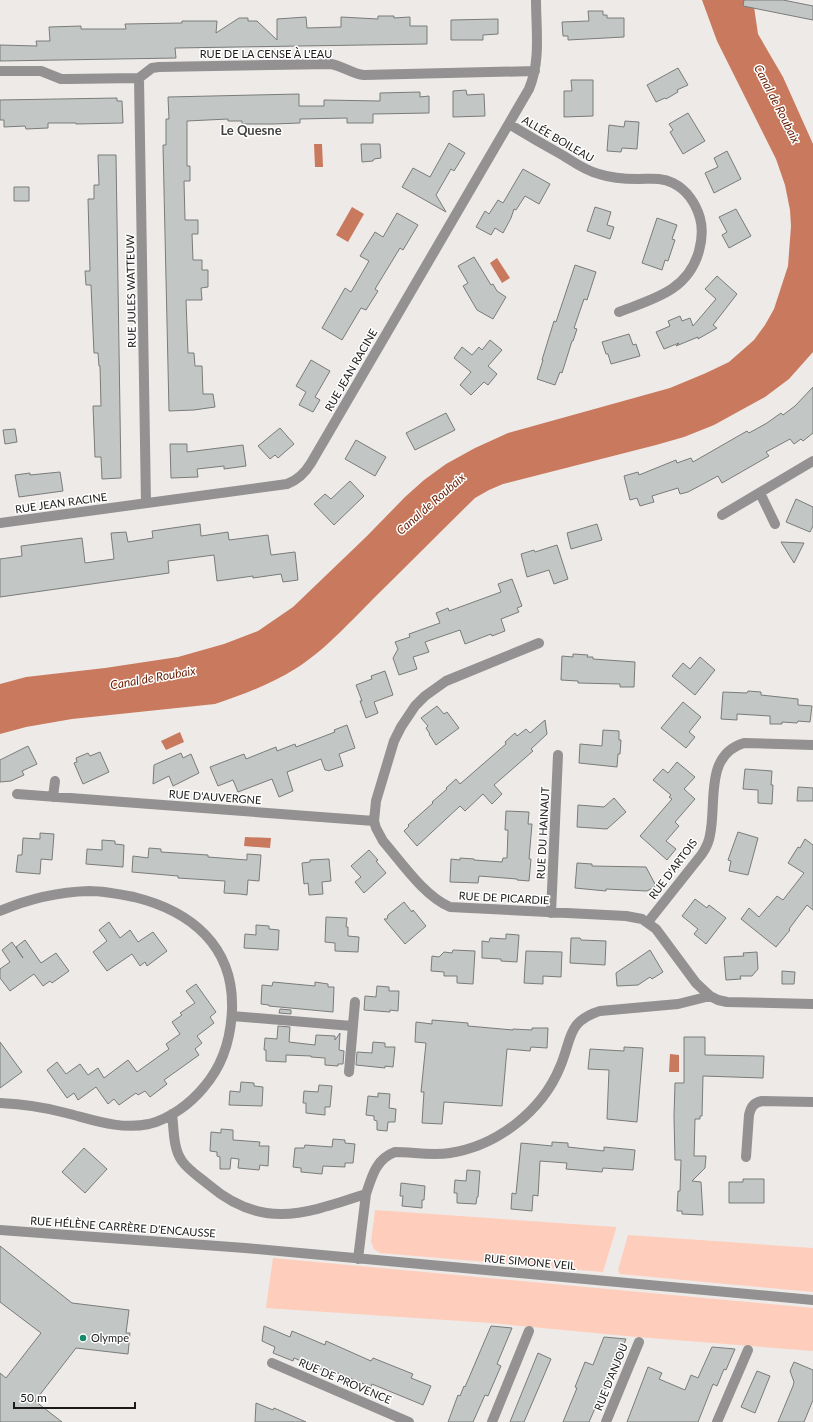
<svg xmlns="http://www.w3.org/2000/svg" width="813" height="1422" font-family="Lato,sans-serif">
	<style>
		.green { fill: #fecdbc }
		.water { fill: #c9795d }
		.building { fill: #c2c6c5; stroke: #797c7b }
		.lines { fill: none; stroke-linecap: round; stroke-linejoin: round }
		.minor { stroke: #939191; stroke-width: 10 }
		.poi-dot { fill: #15896a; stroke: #fff; stroke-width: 1.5 }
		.labels { text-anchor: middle; stroke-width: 3; stroke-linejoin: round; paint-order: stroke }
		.street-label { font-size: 11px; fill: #1c1b1a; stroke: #fff }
		.poi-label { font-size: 11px; fill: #1c1b1a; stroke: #fff; text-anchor: start }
		.water-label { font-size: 12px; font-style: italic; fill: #661d00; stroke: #fff }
		.quarter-label { font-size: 13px; font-weight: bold; fill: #464342; stroke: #fff }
	</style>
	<rect width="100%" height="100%" fill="#eeeae8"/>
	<path class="green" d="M375 1210 616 1227V1229L603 1272 380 1253 374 1249 371 1242Z
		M628 1235 813 1248V1292L620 1274 618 1270Z
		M273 1258 813 1308V1351L637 1337 491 1323 266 1308Z"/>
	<path class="water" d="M702 0H753L758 34 783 77 813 144V352L789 379 765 397 714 425 684 437 656 445 503 484 489 490 475 498C441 531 408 565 374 598 351 621 323 652 295 669 271 684 242 695 215 704L72 719 26 727 0 734V684L26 677 105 668 178 657 224 644 258 631 293 607 367 536 405 497 424 480 446 464 475 448 508 433 670 388 706 373 729 362 754 340 765 325 774 309 788 266 791 226 790 210 785 185 776 159 717 41Z
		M314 144H322L323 167H315Z
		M352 207 364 214 348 242 336 235Z
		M497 258 510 278 502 283 490 263Z
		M180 732 184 742 166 750 161 741Z
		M245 837 271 838 270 848 244 846Z
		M670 1054 679 1055V1072H669Z"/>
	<path class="building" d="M744 0H783L813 6V20L743 6Z
		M588 11H603V15H607V18H624V37L568 40V36H563L562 22 589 21Z
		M378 16H394V18L410 17V26H427V44L175 48 176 58 0 61V45L37 46 36 41H50L49 27 81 26V29H126L125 24 182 23V21H217L216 33 239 18H248V21H257L277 40V19L306 17 307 28 341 27V17L378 19Z
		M498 19V34L483 35V40H451V20Z
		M678 68 688 85 677 90 678 92 666 99 665 98 656 102 647 85Z
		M571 80H593V116L564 117V91H572Z
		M466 90 467 95 484 94 485 116 453 117V91Z
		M420 92V97L429 96V113L373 114V123H347V118L300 119V123L273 124H242V121H228V119L187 121V166H190V181H184L185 220H198V234H192L193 260H202V270H208V287L201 288 202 300H186L188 353H194L195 366H202L203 394H213L215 407 194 410 169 411 163 145H166V119H169L168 97 299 94V106H324V100L380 101V93Z
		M117 98V101H122L123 123 76 124V123H48V128L26 129 25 126 4 127V120H0V100Z
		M688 113 705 141 683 154 670 132 673 130 669 124Z
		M625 121 639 122 637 149 622 148 621 152 607 151 609 125 624 127Z
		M449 143 465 153 454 171 451 169 436 195 446 212 402 187 413 168 430 177Z
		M361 144H380L381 158 374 159 373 161 362 162Z
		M727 151 741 179 714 193 705 173 718 167 714 158Z
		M98 155H116L121 478 102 479 101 457H95L93 406H101L100 366H99L98 353H94L91 285H86L85 271H90L88 199H94V185H99Z
		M523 169 550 184 539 204 525 196 516 210 514 209 511 218 503 233 495 228 491 235 476 227 485 211 489 214 498 200 503 203Z
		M14 187H29V201H14Z
		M595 207 611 212 607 225 614 227 610 239 587 231Z
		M736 209 751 236 729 248 722 235 727 232 719 217Z
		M397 213 418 225 403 250 400 248 375 289 378 291 366 310 361 308 342 340 322 328 345 288 351 292 369 261 360 256 375 232 383 237Z
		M657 218 677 225 672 239 675 240 668 261 665 260 662 270 642 263Z
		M474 257 491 285 493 284 497 291 506 297 493 319 477 310 463 286 468 283 458 266Z
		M575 265 596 272 587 300 584 299 574 328 577 329 573 341H572L562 373 560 372 555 385 537 379 543 360H542L554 321 556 322Z
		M717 276 737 294 713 325 717 328 698 339V337L676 346 679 343 664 349 656 332 670 326 668 321 680 316 682 321 690 318 693 326 716 299 705 289Z
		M629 334 633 345 636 344 640 356 611 364 608 354H606L602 342Z
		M490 340 502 350 488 366 497 374 488 385 484 382 471 395 460 385 471 372 454 358 462 347 472 355 479 347 482 350Z
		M311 360 330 371 315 397 320 400 313 412 299 405 306 392 296 386Z
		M813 387V433L803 441 801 439 794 444 790 439 766 452 769 456 722 483 718 476 688 492 680 494 678 488 652 496 654 502 640 506 637 498 630 500 624 476 638 472 639 475 676 460 677 463 691 458 693 462 747 431 749 433 767 423 781 413 783 415 795 406Z
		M446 413 455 430 415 450 406 433Z
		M280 428 294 444 278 458 275 455 270 459 258 446Z
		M15 429 17 442 5 444 3 430Z
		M356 440 386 457 375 476 345 459Z
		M170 444H187V452L243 445 246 466 224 469V466L197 469 198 477 171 478Z
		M60 472 63 491 19 497 15 475 30 473V475Z
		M350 481 364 496 334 525 314 504 325 494 331 499Z
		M796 499 813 507V526L810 532 786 522Z
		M200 524 201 536 228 532 229 540 268 535 271 555 295 552 298 580 283 582 281 574 253 578V576L217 581 214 555 168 561 169 573 0 597V559L22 556 21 546 82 538 85 563 99 561 114 559 111 533 126 532 128 542 153 538 152 531Z
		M597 524 602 540 571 549 567 533Z
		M781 542 804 543 794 563Z
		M557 545 568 579 554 584 549 570 527 577 521 554 534 550 535 552Z
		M512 579 522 606 517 608 519 612 501 619 505 631 492 636 491 634 465 644 460 630 425 642 429 652 413 657 417 669 399 675 393 658 398 649 395 642 410 637 409 634 440 623 436 613 448 608 449 611 501 592 498 584Z
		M573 654 588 655 587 657H593V659L635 662 634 687H620V684L578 683V681L561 680 562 656 573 657Z
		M700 657 715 670 695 695 672 676 683 663 690 669Z
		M385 671 393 695 374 702 378 713 366 718 360 701H362L356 685 372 679 371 676Z
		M748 691 761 692V695L798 699V705L812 706 810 722 798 721 797 723 782 722V724H770V716L737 714V720L721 719 723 692 747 693Z
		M683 702 701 717 689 732 695 737 686 748 661 728Z
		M437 706 444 714 447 712 459 728 436 745 429 734H430L426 728 428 726 421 718Z
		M545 720 547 734 531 749 533 751 494 785 502 794 492 804 483 794 465 811 460 806 417 846 404 831 409 826 408 825 433 803 432 802 447 789 446 788 456 779 460 784 506 744 505 742 515 733 517 736 526 729 530 733Z
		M347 725 355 748 339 754 343 766 328 771 327 770H325L321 759 287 772 293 791 279 797 272 779 238 792 233 780 218 786 210 767 244 754 246 759 276 747 277 751 295 744 296 747 335 732 334 730Z
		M603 730 619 731V740H621L620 754H618L617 767 579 763 580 744 602 746Z
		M28 746 37 764 22 771 24 775 11 781 0 782V760Z
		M100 752 109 772 83 784 74 763 77 762 76 758 88 753 90 756Z
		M181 753 183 758 191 754 199 773 173 786 169 776 153 784 154 765Z
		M677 762 695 777 684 789 695 799 675 822 679 826 666 841 676 849 667 860 640 836 672 799 669 797 671 795 653 780 663 769 668 773Z
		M745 769 772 771 771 785H773L772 804 758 803V790L743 789Z
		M798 787 813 788V801H797Z
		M614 798 626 812 607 829 577 827 578 805 604 807Z
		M506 811 529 812 528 824H532L529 859H531L529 881 517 880V879L479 876 478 883 450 882 451 859 460 860V858L474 859V860L502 862 503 858H507L508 830H505Z
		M738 832 758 838 748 875 729 871 731 861 728 860Z
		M40 833 54 834 52 860 41 859 40 874 16 872 18 855H22L23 838 40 839Z
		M805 839 813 845V910L807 905 789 929 790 930 776 947 741 919 749 908 759 917 777 896 783 900 804 873 788 863 798 847 800 848Z
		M102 840 115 841V844L124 845 123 867 86 864 87 849 102 850Z
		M149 848 161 849V852L208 855V857L247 860V854L261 855 259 881 248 880 247 895 240 894 224 893 225 881 178 878V876L132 872 133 856 148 858Z
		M369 850 378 860 376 861 386 873 364 893 355 882 361 877 351 866Z
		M329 859 331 881 322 882 323 894 309 895 308 883 304 884 302 863 310 862V860Z
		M577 863 592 864V866L646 867 656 886 647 891 606 889V891L575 888Z
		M695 899 707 908 709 905 726 918 706 944 694 934 698 929 682 916Z
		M404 902 412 912 413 910 426 926 405 944 384 919H387L388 915Z
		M326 917 347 918 346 927H348V936L359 937 358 952 335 951V943L325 942Z
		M109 922 120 938 130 930 138 942 153 932 167 951 147 966 145 962 140 966 132 954 107 971 93 952 107 941 99 930Z
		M256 925 269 926V929L279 930 278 950 244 948 245 934 256 935Z
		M506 934 519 935 517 962 501 961V959L482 958V941L489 942 490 938 506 939Z
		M571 938H580L581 940 606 941 605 965 570 963Z
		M25 940 41 963 56 953 69 971 52 983 50 981 43 986 34 974 10 991 0 978V969L10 962 2 950 12 942 23 958 16 947Z
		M453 950 475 951 473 984 457 983V976H444V972L431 971 432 956 439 957 444 952 452 953Z
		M650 950 663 972 652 979 650 977 638 985 617 986 616 973Z
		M526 951 562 952 561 977 543 976V984L524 983Z
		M757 952 758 969 752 976H740L741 979 726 980 724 957 744 956 743 953Z
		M782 971 795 972 794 984H782Z
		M273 982 315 986V982L328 984V987H334L333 1012 269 1006V1005L261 1004 262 985 272 986Z
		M196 984 216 1012 210 1017 214 1023 197 1036 202 1043 195 1049 199 1055 164 1080 167 1084 150 1097 145 1091 138 1095 136 1093 119 1105 114 1099 108 1104 96 1087 78 1100 74 1093 67 1098 47 1070 57 1062 66 1074 80 1064 88 1075 98 1068 104 1078 128 1060 137 1072 169 1049 166 1044 180 1034 172 1022 182 1015 180 1013 195 1003 186 991Z
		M377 986 389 987V991H399L398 1011 390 1010V1012L364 1010 365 996 376 997Z
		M280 1009 291 1010V1014L279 1013Z
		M432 1020 468 1023V1026L513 1030V1029L532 1030V1028H548L547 1048 531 1047 530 1051 507 1049 502 1106 444 1102 442 1124 422 1123 424 1092H421L426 1043 415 1042 416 1022 432 1024Z
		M278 1026 290 1027 289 1042 315 1045 316 1035 335 1036V1040L340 1033 339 1050 344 1051 343 1064H338V1066L325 1065V1058L311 1057V1056L286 1055V1062L266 1061V1050H264L265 1038 277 1039Z
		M684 1037H705V1055L764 1056 763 1078 703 1076 702 1116H700V1119H695L694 1156H706L705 1168 692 1181 701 1182 703 1215 682 1214V1211H677L678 1191H680L681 1160H675L674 1116 675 1083H684Z
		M0 1042 22 1072 0 1088Z
		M373 1042 385 1043V1047H395L393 1067 385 1066V1068L356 1065 357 1052 372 1053Z
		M624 1047 643 1048 637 1122 607 1119 609 1070 588 1069 590 1049 624 1051Z
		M241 1082 254 1083V1086L263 1087 262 1106 229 1105 230 1091 240 1092Z
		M319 1085 332 1086 330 1107H325V1115L306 1113V1103H303L304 1091 318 1092Z
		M378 1093 390 1094 389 1108 396 1109 395 1122H388L387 1131 377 1130V1121L374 1120V1116L366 1115 368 1096 378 1097Z
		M221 1129 233 1130V1140L260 1142 259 1146H269L268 1166 260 1165 259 1170 238 1168 239 1159 231 1158 230 1169H220V1157L217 1156V1152L210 1151 211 1132 221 1133Z
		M333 1139 345 1140V1143L355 1144 353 1163H345V1167L323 1166 322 1174 301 1172V1168L293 1167 295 1148H304L305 1145 332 1147Z
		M552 1142 568 1143V1147L604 1151V1147L635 1150 633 1170 603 1168 602 1172 566 1169 567 1163 540 1161 538 1196 533 1195 532 1211 511 1209 512 1193 516 1194 521 1143 552 1146Z
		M84 1148 107 1169 85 1193 62 1172Z
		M467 1170 480 1171 478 1197H477L476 1204 457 1203V1193H454L455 1180 466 1181Z
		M743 1179H764V1203H729V1182H743Z
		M401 1183 425 1186 424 1200H422V1208L402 1206 403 1196H400Z
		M0 1246 72 1303 129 1310 126 1333H130L128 1354 76 1348 35 1401 62 1422H0V1373L6 1378 41 1333 0 1302Z
		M264 1326 290 1337 292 1331 325 1345 326 1341 371 1361 373 1358 413 1374 411 1378 431 1386 423 1405 372 1384 371 1387 326 1368 325 1371 294 1358 293 1361 273 1353 275 1347 262 1341Z
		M491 1326 512 1328 497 1364 501 1366 488 1396 485 1395 473 1422H448L458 1395 460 1396 464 1386 465 1387Z
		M604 1337 626 1339 606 1389 604 1388 589 1422H563L577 1388 575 1387 585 1362 593 1365Z
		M712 1347 735 1349 726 1370 724 1369 717 1386 713 1384 698 1422H627L648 1367 662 1373 659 1379 685 1390 691 1375 698 1378Z
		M538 1353 551 1359 524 1422H510Z
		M794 1362 813 1370V1400L804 1422H778L793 1386 794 1382 790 1371Z
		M757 1371 770 1376 755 1413 741 1407Z
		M256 1403 273 1410 274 1408 306 1422H255Z"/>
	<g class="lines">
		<path class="minor" d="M0 71H41L61 79H67L139 78 152 68 159 67 331 64C343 66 352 74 364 75L535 71
			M139 78 146 503
			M509 124C527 135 546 146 564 156 575 163 586 171 599 174 611 178 625 179 638 179 650 179 661 177 673 183 687 190 696 204 700 218 703 229 702 240 699 251 688 291 653 299 619 312
			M760 493 775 524
			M722 515 813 461
			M0 523 287 484C298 480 305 473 311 463L529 89C541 60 536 30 536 0
			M539 643 446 681 425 696 415 706 401 727 394 741 376 801 374 821 376 828 383 841C402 863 424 896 450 907L626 916 642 919 656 929 696 983 710 996
			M17 794 374 821
			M53 797 55 781
			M0 911C28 899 58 892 89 891 104 891 119 894 134 897 191 911 234 946 232 1009 231 1039 223 1065 204 1087 191 1103 170 1119 149 1124 120 1130 94 1120 66 1113 44 1107 22 1104 0 1103
			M551 913 558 755
			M648 922 702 854C706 848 709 842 710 835 717 803 704 755 744 743L813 745
			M232 1016 352 1026
			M349 1072 355 1002
			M172 1114C174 1129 173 1149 182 1161 189 1171 201 1178 209 1185 263 1231 307 1213 366 1194 372 1176 376 1159 395 1152 413 1152 431 1156 450 1153 497 1146 542 1111 560 1067 572 1039 567 1021 600 1011L678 1004 710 996 718 1000 727 1002 813 1004
			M746 1157 749 1115C751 1107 753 1103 762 1101L813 1102
			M0 1230 245 1248 813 1300
			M358 1259 366 1194
			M272 1363 409 1422
			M492 1422 529 1331
			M606 1422 639 1342
			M717 1422 748 1350"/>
	</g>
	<circle class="poi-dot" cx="83" cy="1338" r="4"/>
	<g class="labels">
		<g class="street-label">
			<text x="266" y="58">RUE DE LA CENSE À L'EAU</text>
			<text transform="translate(558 139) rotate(30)" y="4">ALLÉE BOILEAU</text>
			<text transform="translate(131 291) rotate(-91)" y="4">RUE JULES WATTEUW</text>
			<text transform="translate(351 370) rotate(-60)" y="4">RUE JEAN RACINE</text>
			<text transform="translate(61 503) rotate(-8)" y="4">RUE JEAN RACINE</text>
			<text transform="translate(215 797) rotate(4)" y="4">RUE D'AUVERGNE</text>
			<text transform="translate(543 833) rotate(-87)" y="4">RUE DU HAINAUT</text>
			<text transform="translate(673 869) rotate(-53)" y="4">RUE D'ARTOIS</text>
			<text transform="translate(504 898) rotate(3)" y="4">RUE DE PICARDIE</text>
			<text transform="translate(123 1227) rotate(4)" y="4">RUE HÉLÈNE CARRÈRE D’ENCAUSSE</text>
			<text transform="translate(530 1262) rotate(5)" y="4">RUE SIMONE VEIL</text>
			<text transform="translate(611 1377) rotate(-68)" y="4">RUE D'ANJOU</text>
			<text transform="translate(345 1381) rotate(23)" y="4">RUE DE PROVENCE</text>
		</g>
		<g class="poi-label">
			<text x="91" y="1342">Olympe</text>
		</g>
		<g class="water-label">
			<text transform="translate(777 104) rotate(63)" y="4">Canal de Roubaix</text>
			<text transform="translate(431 504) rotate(-41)" y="4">Canal de Roubaix</text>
			<text transform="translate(153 678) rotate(-10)" y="4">Canal de Roubaix</text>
		</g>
		<g class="quarter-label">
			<text x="251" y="135">Le Quesne</text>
		</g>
	</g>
	<path d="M14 1402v6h121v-6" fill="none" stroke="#1c1b1a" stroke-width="2"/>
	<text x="20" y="1402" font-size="12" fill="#1c1b1a" stroke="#ffffff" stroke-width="3" paint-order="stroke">50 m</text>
</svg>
